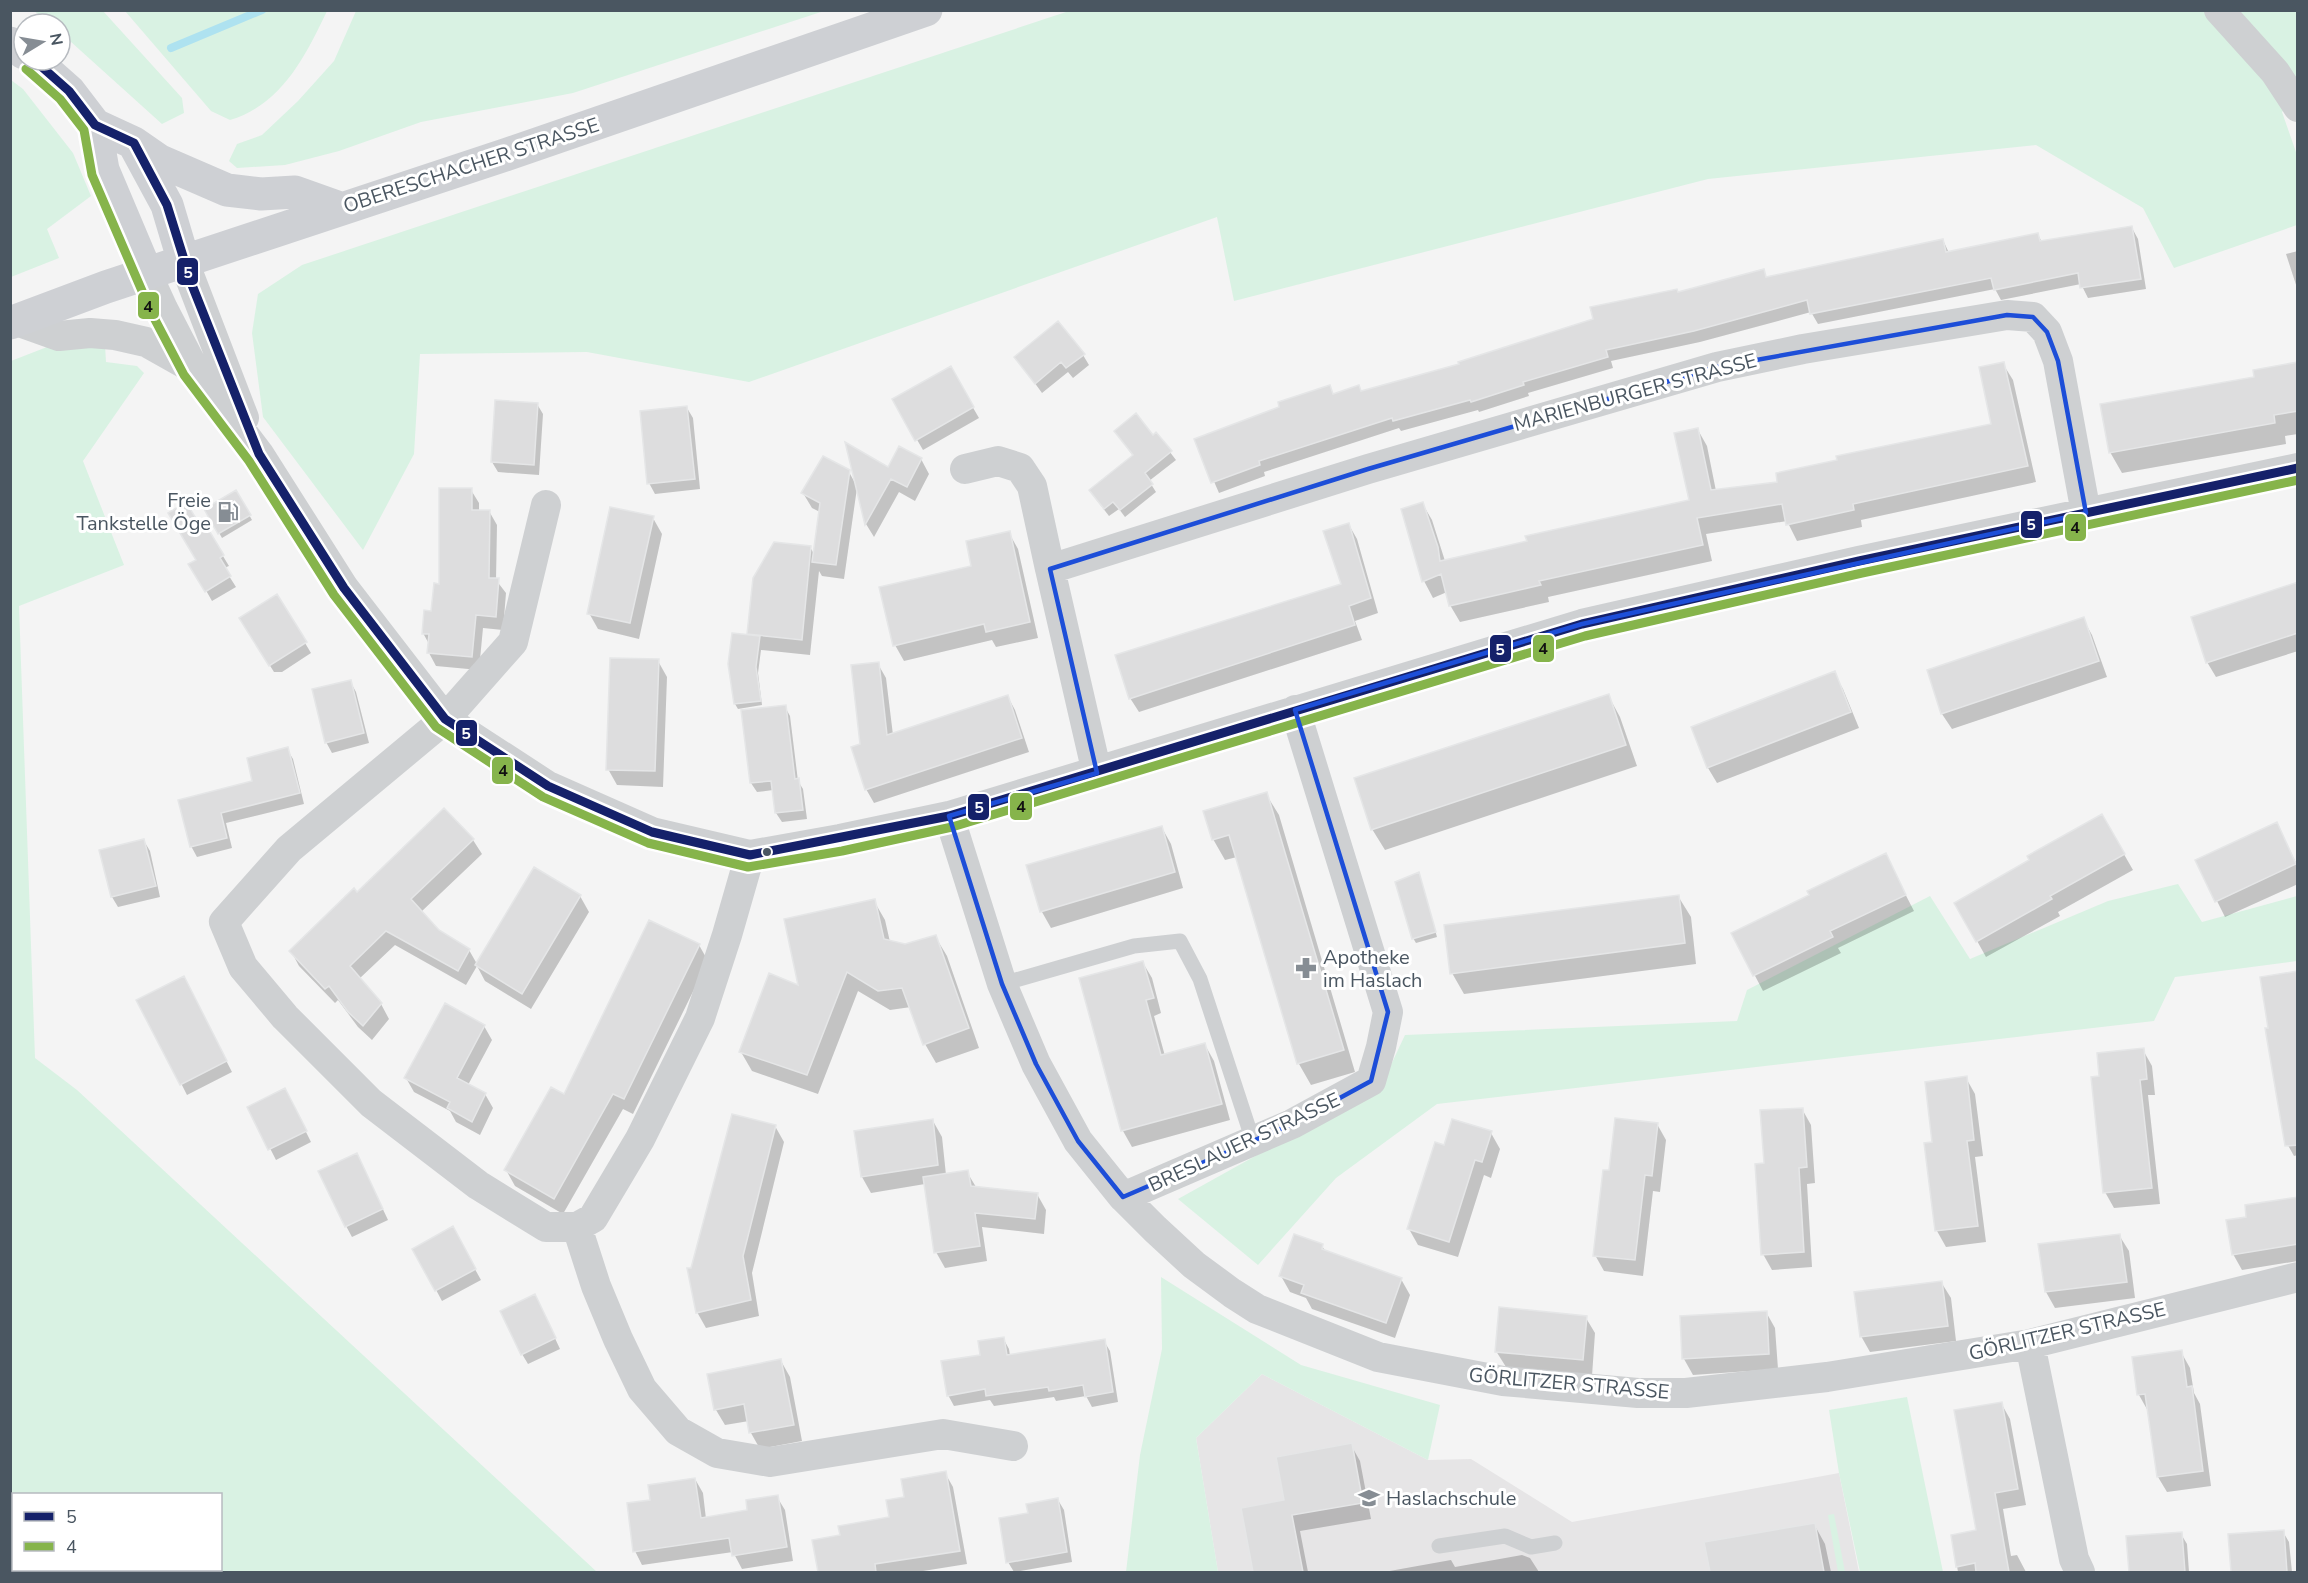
<svg xmlns="http://www.w3.org/2000/svg" width="2308" height="1583" font-family="'Nunito Sans',sans-serif">
	<style>
		.education { fill: #e6e5e6 }
		.green { fill: #d9f2e3; fill-rule: evenodd }
		.shadow { fill: #0003 }
		.lines { fill: none; stroke-linecap: round; stroke-linejoin: round }
		.stream { stroke: #aee2f0; stroke-width: 8 }
		.building { fill: #ddddde; stroke: #e5e6e7; stroke-width: 1.5 }
		.lane { stroke: #ced0d2; stroke-width: 15 }
		.street { stroke: #ced0d2; stroke-width: 30 }
		.secondary { stroke: #ced0d4; stroke-width: 33 }
		.bus-1-casing { stroke: #fff; stroke-width: 14 }
		.bus-2-casing { stroke: #fff; stroke-width: 14 }
		.bus-1 { stroke: #15216a; stroke-width: 9 }
		.bus-2 { stroke: #86b44b; stroke-width: 9 }
		.marked { fill: none; stroke: #1d4ed8; stroke-width: 4.5; stroke-linejoin: round }
		.bus-dot { fill: #4a5661; stroke: #fff; stroke-width: 2 }
		.labels { text-anchor: middle; stroke-width: 6; stroke-linejoin: round; paint-order: stroke }
		.street-label { font-size: 20px; fill: #4a5661; stroke: #fff }
		.poi-label { font-size: 20px; fill: #4a5661; stroke: #fff; text-anchor: start }
		.line-badge { stroke: #fff; stroke-width: 2 }
		.badge-label { font-size: 16px; text-anchor: middle; font-weight: bold; fill: #fff }
		.pale-badge-label { font-size: 16px; text-anchor: middle; font-weight: bold; fill: #111 }
	</style>
	<rect width="100%" height="100%" fill="#f4f4f4"/>
	<path class="education" d="M1262 1374 1428 1460 1471 1459 1572 1522 1839 1473 1859 1572H1218L1196 1438Z"/>
	<path class="green" d="M34 11H103L182 98 184 113 162 124 60 32V24H52Z
		M125 11H327C305 57 282 104 230 120L211 111Z
		M356 11V10L824 11 573 93 421 122 339 151 285 165 237 168 229 161 237 144 262 135 298 101 334 61Z
		M1069 11H2297V96L2282 112 2297 155V225L2174 268 2143 208 2036 145 1708 179 1234 301 1217 217 749 382 587 352 420 354 414 454 363 550 263 417 252 333 258 294 302 265Z
		M11 80 23 89 73 153 91 196 47 229 59 258 11 277Z
		M105 345 106 362 137 366 144 373 83 461 124 565 19 606 35 1058 77 1090 597 1572H11V361L47 347ZM14 1494H220V1570H14Z
		M2178 884 2202 922 2297 896V961L2175 977 2154 1021 1437 1104 1336 1178 1258 1265 1178 1199 1381 1086 1405 1035 1737 1021 1747 990 1930 896 1970 959 2108 901Z
		M1161 1277 1301 1365 1440 1405 1428 1460 1262 1374 1196 1438 1218 1572H1126L1140 1455 1162 1349Z
		M1907 1397 1943 1572H1860L1839 1473 1829 1410Z
		M1834 1514 1845 1572H1838L1828 1515Z"/>
	<path class="shadow" d="M2132 228 2138 239 2146 289 2088 298 2081 284 2001 300 1995 289 1818 324 1811 312 1700 342 1611 361 1613 368 1528 393 1529 396 1479 412 1478 410 1401 431 1399 428 1264 472 1265 476 1219 493 1196 440 1281 408 1329 387 1334 395 1361 393 1461 365 1678 294 1763 271 1767 278 1943 240 1949 253 2038 235 2042 242Z
		M2298 251V291L2286 254Z
		M1083 355 1089 365 1073 378 1068 372 1042 393 1016 357Z
		M2298 363V434L2285 436 2286 444 2122 473 2110 452 2256 378Z
		M2003 364 2013 380 2036 482 1861 520 1862 527 1797 541 1787 521 1706 534 1712 561 1548 597 1549 602 1460 622 1450 605 1447 592 1433 598 1424 581 1403 510 1422 503 1432 520 1445 561 1691 501 1698 430 1707 446 1716 491 1779 483 1993 425Z
		M950 368 979 418 923 450 894 400Z
		M537 404 543 414 539 475 498 472 492 462Z
		M687 408 693 418 700 489 655 494 649 483Z
		M1116 432 1153 437 1156 434 1176 460 1149 481 1156 492 1125 517 1119 509 1109 516 1095 498 1133 456Z
		M921 459 929 474 915 501 899 492 874 537 866 524 857 488 844 579 822 576 819 571 810 655 761 650 758 673 762 705 738 709 735 704 751 637 749 634 810 547 814 554 820 512 812 508 803 493 849 472 855 483Z
		M471 490 479 503V511H489L497 525 496 580 506 593 503 630 483 628 479 670 436 666 429 653V644L423 633 432 612Z
		M236 492 252 520 222 538 206 510Z
		M653 518 662 534 639 639 598 629 589 613Z
		M204 525 229 566 224 568 236 587 212 601 191 564 197 560 199 527Z
		M1349 525 1357 539 1378 613 1355 621 1362 640 1139 712 1130 698 1343 585Z
		M1009 533 1018 549 1038 638 996 647 992 640 904 661 895 645Z
		M2298 584V651L2216 677 2207 662Z
		M277 596 311 653 282 672H274L247 629Z
		M2083 619 2092 635 2107 677 1952 729 1942 714Z
		M658 661 667 677 663 787 617 785 608 769Z
		M878 664 886 678 893 735 1008 697 1015 710 1029 752 874 803 866 789 862 745Z
		M1834 673 1843 689 1859 728 1717 783 1708 768Z
		M350 681 356 692 369 743 332 753 326 742Z
		M1608 695 1620 717 1637 766 1385 850 1372 829Z
		M785 707 790 716 798 781 803 789 807 819 782 822 776 813 773 790 757 792 751 783Z
		M287 749 293 759 304 804 226 823 232 848 197 857 191 846 180 801 254 782Z
		M1266 794 1279 815 1355 1072 1311 1085 1299 1064 1237 857 1225 860 1213 839Z
		M444 810 473 840 482 854 421 912 438 931 469 950 477 964 580 896 589 912 531 1009 485 981 477 966 466 985 395 945 359 979 381 1004 389 1019 372 1040 358 1027 338 1000 335 1003 299 966 291 951 357 894Z
		M2102 816 2133 870 2058 912 2060 916 1986 957 1956 903 2031 861Z
		M1162 828 1171 844 1183 888 1051 928 1042 912 1028 866Z
		M2285 840 2298 867V884L2225 917 2197 861Z
		M144 841 150 851 160 897 118 907 112 897Z
		M1885 855 1914 911 1838 948 1841 953 1763 991 1733 934 1811 896Z
		M1419 874 1437 937 1416 943 1413 938Z
		M1678 896 1691 917 1696 964 1464 994 1452 973Z
		M874 901 885 920 890 942 905 946 935 936 947 956 979 1048 936 1063 925 1044 911 1007 890 1010 858 991 818 1094 752 1071 741 1052Z
		M699 945 708 961 633 1114 623 1109 563 1214 515 1186 506 1170 564 1096Z
		M1143 963 1152 978 1161 1013 1154 1016 1165 1056 1205 1045 1214 1061 1230 1120 1132 1147 1123 1131 1081 980Z
		M2298 972V1155L2294 1156 2285 1140 2269 1029Z
		M189 988 232 1072 187 1095 139 1000Z
		M484 1026 492 1040 468 1085 485 1094 493 1108 480 1135 456 1122 450 1111 414 1092 406 1078Z
		M2143 1050 2152 1066 2155 1095H2148L2160 1204 2114 1208 2105 1192 2101 1077Z
		M1966 1078 1975 1094 1983 1156 1975 1157 1986 1242 1946 1247 1937 1231 1926 1144 1934 1143Z
		M290 1100 311 1142 276 1160 249 1107Z
		M1802 1109 1811 1125 1815 1183 1807 1184 1812 1267 1772 1270 1763 1254 1765 1165Z
		M933 1121 942 1137 946 1175 967 1172 976 1187 1037 1194 1046 1210 1044 1234 982 1227 987 1261 945 1268 936 1252 925 1184 871 1193 862 1177Z
		M1657 1124 1666 1140 1660 1192 1653 1191 1643 1276 1604 1271 1595 1255Z
		M775 1126 784 1142 752 1273 759 1316 706 1328 697 1312 692 1269Z
		M1491 1133 1500 1149 1491 1178 1484 1175 1458 1257 1418 1245 1409 1229Z
		M362 1165 388 1220 352 1237 346 1226Z
		M2298 1198V1261L2242 1270 2233 1254 2248 1219Z
		M452 1228 481 1280 442 1301 414 1249Z
		M2119 1235 2129 1251 2135 1298 2055 1308 2046 1292Z
		M1322 1246 1326 1252 1401 1279 1410 1295 1395 1338 1312 1309 1306 1298 1290 1292 1281 1276Z
		M1941 1282 1951 1298 1956 1341 1870 1352 1861 1336Z
		M540 1306 560 1349 528 1364 522 1354Z
		M1766 1312 1775 1328 1778 1369 1693 1375 1684 1359Z
		M1586 1318 1595 1333 1592 1376 1506 1367 1496 1351Z
		M1003 1338 1009 1349 1010 1356 1104 1341 1110 1351 1118 1402 1092 1407 1086 1396 1056 1401 1054 1397 994 1406 990 1400 954 1406 948 1395 982 1356Z
		M2181 1352 2190 1368 2194 1393 2200 1404 2211 1486 2167 1492 2158 1477 2148 1411 2139 1395 2134 1358Z
		M781 1361 790 1377 802 1441 760 1449 751 1433 749 1421 725 1425 716 1410Z
		M2001 1403 2010 1419 2026 1505 2003 1509 2011 1556 2017 1555 2026 1572H1958L1952 1536 1978 1531Z
		M1351 1445 1360 1461 1371 1519 1300 1531 1308 1572H1254L1243 1509 1286 1501Z
		M945 1473 953 1487 967 1564 917 1572H819L814 1541 842 1537 891 1519 906 1499Z
		M695 1479 703 1493 706 1519 749 1512 777 1497 785 1510 793 1561 742 1569 733 1552 642 1565 635 1551 652 1501Z
		M1058 1500 1064 1510 1072 1562 1014 1572 1008 1562 1030 1514Z
		M1814 1524 1825 1544 1831 1572H1711L1706 1543Z
		M2283 1532 2289 1542 2292 1572H2232L2230 1536Z
		M2181 1534 2187 1544 2189 1572H2130L2128 1537Z
		M1522 1555 1530 1558 1539 1572H1384L1451 1560 1455 1567Z"/>
	<g class="lines">
		<path class="stream" d="M171 48 262 10
			M10 1528 14 1530
			M59 1570 63 1572"/>
	</g>
	<path class="building" d="M2132 226 2141 279 2080 288 2078 273 1994 290 1991 278 1810 314 1807 300 1694 331 1606 350 1608 357 1523 382 1524 385 1471 402 1470 400 1393 421 1392 418 1259 461 1260 465 1211 483 1194 439 1279 407 1278 402 1330 385 1333 394 1359 385 1361 391 1459 364 1458 362 1593 319 1590 307 1677 289 1678 292 1764 269 1766 277 1943 239 1946 252 2038 233 2040 241Z
		M1058 321 1085 354 1066 368 1061 362 1035 384 1014 357Z
		M2004 362 2028 466 1853 504 1854 510 1786 525 1782 504 1697 518 1703 545 1539 581 1541 585 1449 606 1441 574 1422 582 1401 509 1423 502 1438 547 1440 561 1527 541 1525 536 1689 500 1674 433 1698 428 1711 490 1777 482 1776 473 1837 460 1836 456 1991 424 1979 367Z
		M2298 362V411L2274 415 2275 423 2109 453 2100 404 2254 377 2253 370Z
		M951 366 974 407 915 441 892 399Z
		M495 400 538 403 534 465 491 462Z
		M687 406 695 479 647 484 640 411Z
		M1136 413 1153 435 1156 432 1172 451 1145 473 1153 484 1120 510 1113 502 1104 509 1089 490 1133 455 1114 431Z
		M845 442 888 467 899 446 922 458 907 487 891 479 865 525Z
		M823 456 850 470 836 565 812 562 820 503 801 493Z
		M439 488H472V510H490L489 578H499L496 617 476 615 472 657 427 653 429 634H422L424 610 431 611 434 583 439 584Z
		M236 490 251 515 218 534 204 509Z
		M186 502 200 525 204 522 224 555 220 558 231 576 205 592 188 564 196 560 168 513Z
		M610 507 654 516 630 623 587 614Z
		M1349 523 1371 598 1349 606 1355 625 1129 699 1115 655 1341 584 1323 531Z
		M1010 531 1030 622 986 632 984 624 893 646 879 587 971 566 966 541Z
		M774 542 811 546 802 640 747 634 753 578Z
		M2298 582V633L2206 663 2191 617Z
		M277 594 307 642 269 666 239 618Z
		M2084 617 2099 661 1941 714 1927 670Z
		M732 633 760 636 756 667 761 701 734 704 728 664Z
		M610 658 659 659 655 771 606 770Z
		M879 662 887 735 1008 695 1022 738 865 790 851 747 860 744 851 665Z
		M1835 671 1851 712 1707 768 1691 727Z
		M351 680 364 733 325 743 312 689Z
		M1609 694 1626 745 1371 830 1354 778Z
		M786 705 795 779 799 778 803 810 775 813 771 781 750 783 741 710Z
		M288 747 300 793 221 813 227 838 190 847 178 800 252 781 247 758Z
		M1267 792 1344 1050 1297 1064 1229 835 1212 840 1203 811Z
		M444 808 474 839 411 899 439 930 470 949 458 971 386 931 350 966 382 1003 363 1026 348 1012 329 986 325 989 289 951 354 888 357 892Z
		M2102 814 2125 854 2050 896 2052 899 1976 942 1954 903 2029 860 2027 856Z
		M2277 822 2296 864 2215 902 2195 860Z
		M1162 826 1175 872 1040 912 1026 865Z
		M144 839 156 886 111 897 99 850Z
		M1886 853 1906 895 1830 931 1833 937 1753 976 1731 933 1809 895 1807 891Z
		M534 867 581 895 522 994 475 965Z
		M1419 872 1436 932 1412 939 1395 882Z
		M1679 895 1685 943 1450 974 1444 925Z
		M875 899 884 939 905 944 936 935 969 1028 923 1045 902 988 878 991 847 972 807 1075 739 1052 769 973 798 985 784 919Z
		M649 920 700 944 624 1099 613 1094 554 1199 504 1170 551 1087 564 1094Z
		M1143 961 1154 998 1146 1000 1161 1055 1205 1043 1222 1104 1121 1131 1079 978Z
		M2298 971V1145L2285 1146 2265 1028H2268L2260 977Z
		M184 976 227 1061 180 1085 136 1000Z
		M445 1003 485 1025 457 1078 486 1093 472 1122 447 1108 450 1102 404 1078Z
		M2144 1048 2147 1079 2140 1080 2152 1188 2103 1193 2091 1077 2099 1076 2097 1053Z
		M1967 1076 1974 1140 1967 1141 1978 1226 1935 1231 1924 1143 1932 1142 1925 1082Z
		M285 1088 307 1131 268 1150 247 1107Z
		M1803 1108 1807 1167 1799 1168 1804 1252 1761 1255 1755 1164 1764 1163 1760 1110Z
		M732 1114 776 1125 743 1256 751 1300 696 1313 687 1268H691Z
		M1615 1118 1658 1123 1652 1176 1645 1175 1635 1260 1593 1256 1603 1170H1609Z
		M933 1119 938 1165 861 1177 854 1131Z
		M1452 1119 1492 1131 1482 1162 1475 1160 1449 1242 1407 1229 1435 1142 1444 1145Z
		M357 1153 383 1209 345 1227 318 1171Z
		M968 1170 971 1186 1038 1193 1035 1219 975 1213 980 1246 934 1253 923 1177Z
		M2298 1197V1244L2232 1255 2226 1220 2246 1217 2245 1205Z
		M453 1226 476 1269 435 1291 412 1249Z
		M1294 1234 1323 1244 1322 1249 1402 1278 1386 1323 1301 1293 1304 1285 1279 1276Z
		M2120 1234 2127 1282 2045 1292 2038 1244Z
		M1942 1281 1948 1326 1860 1337 1854 1292Z
		M535 1294 556 1338 521 1355 500 1311Z
		M1499 1307 1587 1316 1583 1360 1495 1352Z
		M1767 1311 1769 1354 1682 1359 1680 1316Z
		M1004 1337 1007 1355 1105 1339 1113 1392 1085 1397 1083 1385 1049 1391 1048 1387 986 1396 985 1389 947 1396 941 1361 980 1355 978 1341Z
		M2182 1350 2187 1387 2192 1386 2203 1471 2157 1477 2145 1394 2137 1395 2132 1357Z
		M781 1359 794 1425 749 1433 744 1404 714 1410 707 1374Z
		M2002 1402 2018 1489 1995 1493 2009 1572H1976L1975 1563 1956 1567 1951 1535 1976 1530 1954 1410Z
		M1352 1443 1363 1503 1292 1515 1303 1572H1253L1241 1508 1284 1500 1276 1457Z
		M946 1471 960 1551 875 1564 876 1572H818L812 1540 840 1535 838 1526 889 1517 886 1500 904 1497 901 1479Z
		M695 1478 701 1518 747 1510 746 1500 778 1495 787 1547 732 1556 729 1538 633 1552 627 1503 650 1500 648 1485Z
		M1058 1498 1067 1552 1006 1563 999 1518 1028 1513 1026 1504Z
		M1815 1523 1824 1572H1710L1704 1542Z
		M2284 1530 2287 1572H2231L2228 1534Z
		M2182 1532 2185 1572H2129L2126 1536Z"/>
	<g class="lines">
		<path class="lane" d="M1002 984 1134 946 1180 941 1200 979 1253 1141
			M1439 1546 1505 1536 1531 1547 1555 1543"/>
		<path class="street" d="M2219 10 2275 72 2298 107
			M184 262 244 418
			M147 274 163 309 194 369 259 454 344 588 445 719 548 786 652 832 750 855 840 839 949 816 1582 624 1859 561 2298 468
			M17 321 59 336 90 333 115 335 146 342 194 369
			M965 469 998 461 1020 468 1032 486 1050 569
			M546 505 513 642 445 719 289 849 224 922 243 967 285 1017 371 1103 478 1185 546 1227H577L593 1218 640 1139 700 1018 727 935 750 855
			M1097 773 1050 569 1368 469 1717 367 1803 349 2007 315 2033 317 2047 332 2058 361 2086 513
			M949 816 1002 984 1036 1064 1078 1141 1123 1197 1155 1229 1194 1265 1232 1293 1257 1309 1378 1357 1503 1381 1638 1393H1686L1827 1377 2030 1344 2298 1277
			M1123 1197 1292 1124 1371 1081 1381 1047 1388 1012 1295 710
			M577 1227 596 1286 618 1339 642 1389 678 1431 717 1453 770 1462 943 1434 1013 1446
			M2030 1344 2074 1559 2080 1572"/>
		<path class="secondary" d="M10 43 24 53
			M34 60 69 91 95 125 134 143 160 161 227 190 261 194 295 192 340 208
			M95 125 103 170 147 274
			M134 144 167 205 184 262
			M10 323 106 287 505 155 926 10"/>
		<defs>
			<path id="bus-1" d="M34 60 69 91 95 125 134 143 167 205 192 285 259 454 344 588 445 719 548 786 652 832 750 855 949 816 1582 624 1859 561 2298 468"/>
			<path id="bus-2" d="M26 69 60 99 84 130 92 175 152 314 184 375 249 461 334 595 436 727 543 797 648 843 748 867 842 851 952 827 1585 636 1862 573 2298 480"/>
		</defs>
		<use href="#bus-1" class="bus-1-casing"/>
		<use href="#bus-2" class="bus-2-casing"/>
		<use href="#bus-1" class="bus-1"/>
		<use href="#bus-2" class="bus-2"/>
	</g>
	<path class="marked" d="M2007 315 2033 317 2047 332 2058 361 2086 513 1582 624 1295 710 1388 1012 1371 1081 1292 1124 1123 1197 1078 1141 1036 1064 1002 984 949 816 1097 773 1050 569 1368 469 1717 367Z"/>
	<defs>
		<symbol id="fuel-bare" viewBox="-9 -9 18 18"><path d="M-5.5-6h7V0h2V4h1.3V-2.5L3-4.5l.8-.8L6-3V5H2.5V1h-1V6h-7ZM-4.2-4.7v3.2H.2V-4.7Z" fill="#868d94" stroke="#fff" stroke-width="2.5" paint-order="stroke"/></symbol>
		<symbol id="pharmacy-bare" viewBox="-9 -9 18 18"><path d="M-2-6h4v4h4v4h-4v4h-4v-4h-4v-4h4Z" fill="#868d94" stroke="#fff" stroke-width="2.5" paint-order="stroke"/></symbol>
		<symbol id="school-bare" viewBox="-9 -9 18 18"><path d="M0-5L7-2L0 1L-7-2ZM-4 1L0 2.5L4 1V4Q0 6-4 4Z" fill="#868d94" stroke="#fff" stroke-width="2.5" paint-order="stroke"/></symbol>
	</defs>
	<g fill-rule="evenodd">
		<use href="#fuel-bare" x="213" y="497" width="30" height="30"/>
		<use href="#pharmacy-bare" x="1291" y="953" width="30" height="30"/>
		<use href="#school-bare" x="1354" y="1483" width="30" height="30"/>
	</g>
	<circle class="bus-dot" cx="767" cy="852" r="5"/>
	<g class="labels">
		<g class="street-label">
			<text transform="translate(471 165) rotate(-18)" y="7">OBERESCHACHER STRASSE</text>
			<text transform="translate(1635 392) rotate(-15)" y="7">MARIENBURGER STRASSE</text>
			<text transform="translate(1244 1142) rotate(-25)" y="7">BRESLAUER STRASSE</text>
			<text transform="translate(2067 1331) rotate(-13)" y="7">GÖRLITZER STRASSE</text>
			<text transform="translate(1569 1383) rotate(5)" y="7">GÖRLITZER STRASSE</text>
		</g>
		<g class="poi-label">
			<text x="211" y="507" text-anchor="end">Freie<tspan x="211" dy="23">Tankstelle Öge</tspan></text>
			<text x="1323" y="964">Apotheke<tspan x="1323" dy="23">im Haslach</tspan></text>
			<text x="1386" y="1505">Haslachschule</text>
		</g>
	</g>
	<g class="line-badge">
		<rect x="176" y="257" width="23" height="29" rx="6" fill="#15216a"/>
		<rect x="137" y="291" width="23" height="29" rx="6" fill="#86b44b"/>
		<rect x="2020" y="510" width="23" height="29" rx="6" fill="#15216a"/>
		<rect x="2064" y="513" width="23" height="29" rx="6" fill="#86b44b"/>
		<rect x="1532" y="634" width="23" height="29" rx="6" fill="#86b44b"/>
		<rect x="1489" y="634" width="23" height="29" rx="6" fill="#15216a"/>
		<rect x="455" y="719" width="23" height="28" rx="6" fill="#15216a"/>
		<rect x="491" y="756" width="23" height="29" rx="6" fill="#86b44b"/>
		<rect x="1009" y="792" width="24" height="29" rx="6" fill="#86b44b"/>
		<rect x="967" y="793" width="23" height="28" rx="6" fill="#15216a"/>
	</g>
	<g class="badge-label">
		<text x="188" y="278">5</text>
		<text x="2031" y="530">5</text>
		<text x="1500" y="655">5</text>
		<text x="466" y="739">5</text>
		<text x="979" y="813">5</text>
	</g>
	<g class="pale-badge-label">
		<text x="148" y="312">4</text>
		<text x="2075" y="533">4</text>
		<text x="1543" y="654">4</text>
		<text x="503" y="776">4</text>
		<text x="1021" y="812">4</text>
	</g>
	<rect width="2308" height="1583" fill="none" stroke="#4a5661" stroke-width="24"/>
	<rect x="12" y="1493" width="210" height="78" fill="#ffffff" stroke="#b7bbc0" stroke-width="1.5"/>
	<rect x="24" y="1512" width="30" height="9" fill="#15216a" stroke="#b7bbc0" stroke-width="1.5"/>
	<text x="66" y="1523" font-size="18" fill="#4a5661">5</text>
	<rect x="24" y="1542" width="30" height="9" fill="#86b44b" stroke="#b7bbc0" stroke-width="1.5"/>
	<text x="66" y="1553" font-size="18" fill="#4a5661">4</text>
	<g transform="translate(42 42) rotate(79)"><circle r="28" fill="#ffffff" stroke="#b7bbc0" stroke-width="1.5"/>
	<path d="M0-4.5L10 22L0 15L-10 22Z" fill="#868d94"/>
	<text y="-9" font-size="16" font-weight="bold" text-anchor="middle" fill="#4a5661">N</text>
	</g>
</svg>
